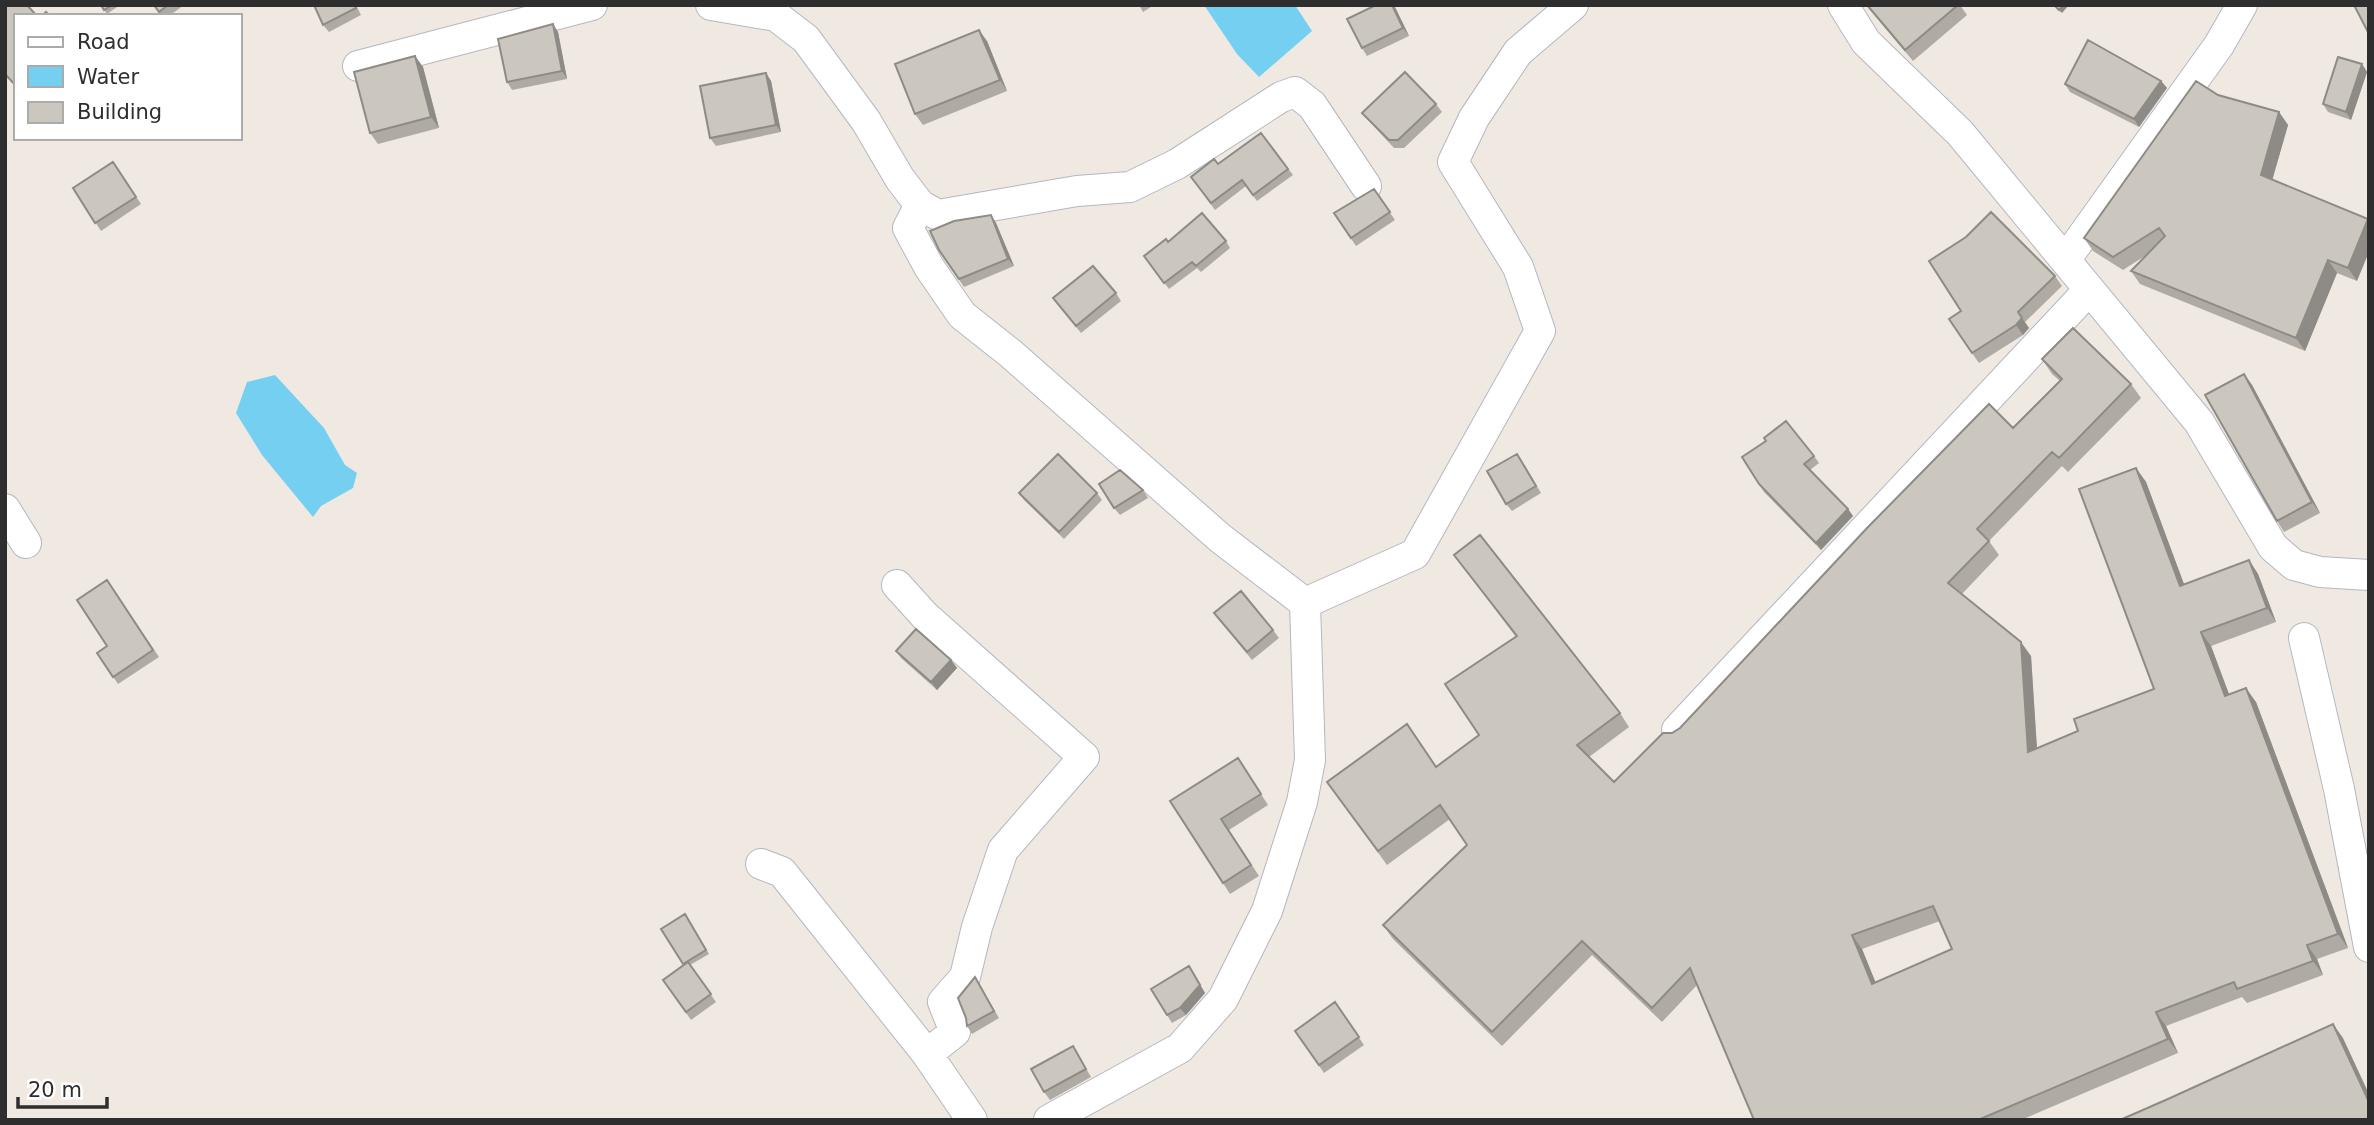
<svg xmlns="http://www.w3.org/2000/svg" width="2374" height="1125" font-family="'DejaVu Sans',sans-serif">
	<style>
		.water { fill: #75cff0 }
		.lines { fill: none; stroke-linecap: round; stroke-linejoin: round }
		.minor-casing { stroke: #b4b7c1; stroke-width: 32 }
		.minor { stroke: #fff; stroke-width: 30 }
		.wall { fill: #afaba4; fill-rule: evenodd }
		.shaded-wall { fill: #8e8b86 }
		.building { fill: #cbc7bf; stroke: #8e8b86; stroke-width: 2; fill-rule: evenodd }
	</style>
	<rect width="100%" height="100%" fill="#efe9e1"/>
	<path class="water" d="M1204 5H1295L1312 31 1259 77 1237 54Z
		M275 375 324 428 345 465 357 473 353 488 321 506 313 517 262 455 236 413 247 382Z"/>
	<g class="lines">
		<defs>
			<path id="minor" d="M711 5 776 16 806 39 866 121 900 179 920 205 908 228 929 267 962 315 1010 353 1220 538 1305 603
				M1843 5 1866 42 1960 133 2199 422 2273 547 2294 565 2320 572 2369 575
				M358 66 592 5
				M920 205 938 215 1077 191 1130 187 1177 164 1281 97 1295 92 1312 105 1366 186
				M2066 259 2219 45 2242 5
				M5 509 26 543
				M897 585 925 616 1084 757 1003 850 977 927 965 977 943 1002 955 1032 927 1054
				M1305 603 1415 554 1540 331 1518 267 1453 162 1474 118 1518 52 1573 5
				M2304 638 2339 789 2369 947
				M1677 730 2089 290
				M761 864 782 872 927 1054 972 1120
				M1049 1120 1180 1048 1223 999 1267 911 1302 802 1310 760 1305 603"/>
		</defs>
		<use href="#minor" class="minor-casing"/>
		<use href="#minor" class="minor"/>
	</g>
	<path class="wall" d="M101 5H120L107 14Z
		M154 5H184L169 16H161Z
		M356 5 361 15 329 32 323 25Z
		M1139 5H1154L1143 12Z
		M1394 5 1409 36 1367 56 1362 48Z
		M1866 5H1960L1967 15 1913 61Z
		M553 24 558 32 567 79 512 90 507 82Z
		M987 41 1007 91 923 125 915 114Z
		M415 56 423 67 439 128 378 144 370 133Z
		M2362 64 2367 72 2351 120 2328 112 2323 104Z
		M766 73 771 81 781 132 716 146 710 138Z
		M2161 81 2167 88 2139 127 2070 92 2065 84Z
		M2218 95 2279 112 2288 125 2272 180 2368 219 2357 281 2337 273 2305 351 2140 284 2131 271 2148 254 2123 270 2093 251 2084 238Z
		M1436 104 1442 112 1404 148H1394L1368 120 1362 113Z
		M1261 133 1293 175 1257 201 1246 186 1215 210 1191 177 1218 164Z
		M113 162 141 204 101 231 73 188Z
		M1374 189 1395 220 1356 246 1334 213Z
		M991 215 996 223 1014 266 964 287 939 250Z
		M1226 241 1230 248 1201 272 1197 268 1169 289 1144 256 1168 242Z
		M2055 276 2062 286 2025 322 2029 328 2023 335 1979 363 1972 353Z
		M1116 293 1121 301 1081 333 1053 298Z
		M2042 359 2131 384 2141 398 2068 472 2062 466 1989 541 1999 555 1962 594 2031 656 2037 748 2078 731 2154 689 2136 468 2146 482 2184 585 2249 560 2258 574 2276 622 2211 646 2229 695 2256 702 2348 948 2317 959 2323 975 2247 1003 2242 997 2166 1026 2178 1053 2021 1120H1754L1697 985 1662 1022 1592 955 1502 1046 1393 939 1383 925 1467 845 1450 819 1387 865 1327 782 1436 767 1479 735 1516 637 1454 555 1620 713 1629 727 1589 757 1614 782 1672 733 1680 728 2013 428 2060 381 2052 374ZM1940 921 1952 949 1875 982 1862 949Z
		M2244 374 2252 385 2320 513 2284 532 2277 521Z
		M1814 456 1819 463 1810 470 1848 509 1853 516 1821 550 1764 492 1759 484Z
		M1522 461 1541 493 1512 511 1506 504Z
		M1143 490 1148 498 1120 515 1114 508Z
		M1019 493H1097L1102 500 1064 539 1024 500Z
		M107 580 159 657 118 684 97 653 107 646Z
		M1214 613 1273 630 1279 638 1252 660Z
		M896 651 951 660 957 668 937 690 901 658Z
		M1245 769 1268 805 1229 830 1259 876 1230 894 1170 801Z
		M685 914 709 954 690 965 716 1002 691 1020 663 980 684 965 661 929Z
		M1194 974 1205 993 1186 1015 1172 1023 1167 1015Z
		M975 977 999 1018 972 1034 967 1026 966 1018Z
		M1335 1002 1364 1045 1324 1073 1295 1031Z
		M1073 1046 1091 1077 1050 1100 1044 1092Z"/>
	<path class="shaded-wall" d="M1392 5H1394L1409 36 1403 28Z
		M2063 5H2069L2062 13 2059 10Z
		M553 24 558 32 567 79 562 71Z
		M979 30 987 41 1007 91 1000 80Z
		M415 56 423 67 439 128 431 117Z
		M2362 64 2367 72 2351 120 2346 112Z
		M766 73 771 81 781 132 776 125Z
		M2161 81 2167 88 2139 127 2134 119Z
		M2279 112 2288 125 2270 188 2261 175Z
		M991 215 996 223 1014 266 1008 259Z
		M2368 219 2369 252 2357 281 2348 268Z
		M2328 260 2337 273 2305 351 2296 338Z
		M2022 318 2029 328 2023 335 2016 325Z
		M2244 374 2252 385 2320 513 2312 502Z
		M2136 468 2146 482 2190 600 2180 586Z
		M1848 509 1853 516 1821 550 1816 543Z
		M2249 560 2258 574 2276 622 2267 608Z
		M2201 632 2211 646 2235 710 2225 696Z
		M2021 642 2031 656 2038 766 2028 752Z
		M951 660 957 668 937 690 931 682Z
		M2246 688 2256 702 2348 948 2338 934Z
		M1852 935 1862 949 1882 998 1872 984Z
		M2307 945 2317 959 2323 975 2313 961Z
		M1189 966 1205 993 1186 1015 1180 1008Z
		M2156 1012 2166 1026 2178 1053 2168 1039Z
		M2333 1024 2343 1038 2369 1094V1102Z"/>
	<path class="building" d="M5 5H27L37 16H16V86L5 74Z
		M101 5H112L104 10Z
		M154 5H168L159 12Z
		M314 5H355L356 8 323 25Z
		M1376 5H1392L1403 28 1362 48 1347 19Z
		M1867 5H1958L1905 50Z
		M2054 5H2063L2059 10Z
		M2354 5H2369V34Z
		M46 12 50 16H42Z
		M553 24 562 71 507 82 498 39Z
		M979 30 1000 80 915 114 895 64Z
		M2088 40 2161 81 2134 119 2065 84Z
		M415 56 431 117 370 133 354 72Z
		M2338 57 2362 64 2346 112 2323 104Z
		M1405 72 1436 104 1398 140H1389L1362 113Z
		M766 73 776 125 710 138 700 86Z
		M2196 81 2218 95 2279 112 2261 175 2368 219 2348 268 2328 260 2296 338 2131 271 2165 236 2159 228 2113 257 2084 238Z
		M1261 133 1288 169 1253 195 1242 180 1211 203 1191 177 1214 159 1218 164Z
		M113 162 136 197 95 223 73 188Z
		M1374 189 1390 212 1351 238 1334 213Z
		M1991 212 2055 276 2018 312 2022 318 2016 325 1972 353 1949 319 1961 311 1929 261 1966 237Z
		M1202 213 1226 241 1196 266 1192 262 1164 283 1144 256 1166 239 1168 242Z
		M991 215 1008 259 959 279 939 250 930 231 954 221Z
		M1093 266 1116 293 1076 326 1053 298Z
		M2073 328 2131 384 2059 458 2052 452 1977 529 1989 541 1948 583 2021 642 2028 752 2078 731 2074 719 2154 689 2079 489 2136 468 2180 586 2249 560 2267 608 2201 632 2225 696 2246 688 2338 934 2307 945 2313 961 2237 989 2234 982 2156 1012 2168 1039 1978 1120H1754L1690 968 1652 1008 1582 941 1492 1032 1383 925 1467 845 1440 805 1378 851 1327 782 1407 724 1436 767 1479 735 1445 684 1517 636 1454 555 1480 535 1620 713 1577 745 1614 782 1663 733H1672L1680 728 1868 527 1989 404 2013 428 2062 379 2042 359ZM1933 906 1952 949 1872 984 1852 935Z
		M2244 374 2312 502 2277 521 2205 395Z
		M1786 421 1814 456 1804 464 1848 509 1816 543 1759 484 1742 457 1766 441 1764 438Z
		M1058 454 1097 493 1059 532 1019 493Z
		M1517 454 1536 486 1506 504 1487 471Z
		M1120 470 1143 490 1114 508 1099 484Z
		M107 580 153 650 113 677 97 653 107 646 77 600Z
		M1241 591 1273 630 1247 652 1214 613Z
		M916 629 951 660 931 682 896 651Z
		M1238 758 1261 794 1221 819 1251 865 1223 883 1170 801Z
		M685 914 706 950 683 964 661 929Z
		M688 962 711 994 686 1012 663 980Z
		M1189 966 1200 985 1180 1008 1167 1015 1151 989Z
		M975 977 994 1011 967 1026 966 1018 958 998Z
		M1335 1002 1359 1037 1319 1065 1295 1031Z
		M2333 1024 2369 1102V1120H2120L2168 1099Z
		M1073 1046 1086 1069 1044 1092 1031 1069Z"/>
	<rect width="2374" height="1125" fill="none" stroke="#2e2e2e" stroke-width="14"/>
	<rect x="14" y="14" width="228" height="126" fill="#ffffff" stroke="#ababab" stroke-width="2"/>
	<rect x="28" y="37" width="35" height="10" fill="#ffffff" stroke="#ababab" stroke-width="2"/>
	<text x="77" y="49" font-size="21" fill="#2e2e2e">Road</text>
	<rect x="28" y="66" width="35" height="21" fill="#75cff0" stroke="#ababab" stroke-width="2"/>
	<text x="77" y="84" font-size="21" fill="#2e2e2e">Water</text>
	<rect x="28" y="102" width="35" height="21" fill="#cbc7bf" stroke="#ababab" stroke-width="2"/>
	<text x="77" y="119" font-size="21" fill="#2e2e2e">Building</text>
	<path d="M18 1097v10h89v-10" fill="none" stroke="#2e2e2e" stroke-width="3.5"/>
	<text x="28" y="1097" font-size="21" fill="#2e2e2e" stroke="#ffffff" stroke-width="5" paint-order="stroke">20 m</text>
</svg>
